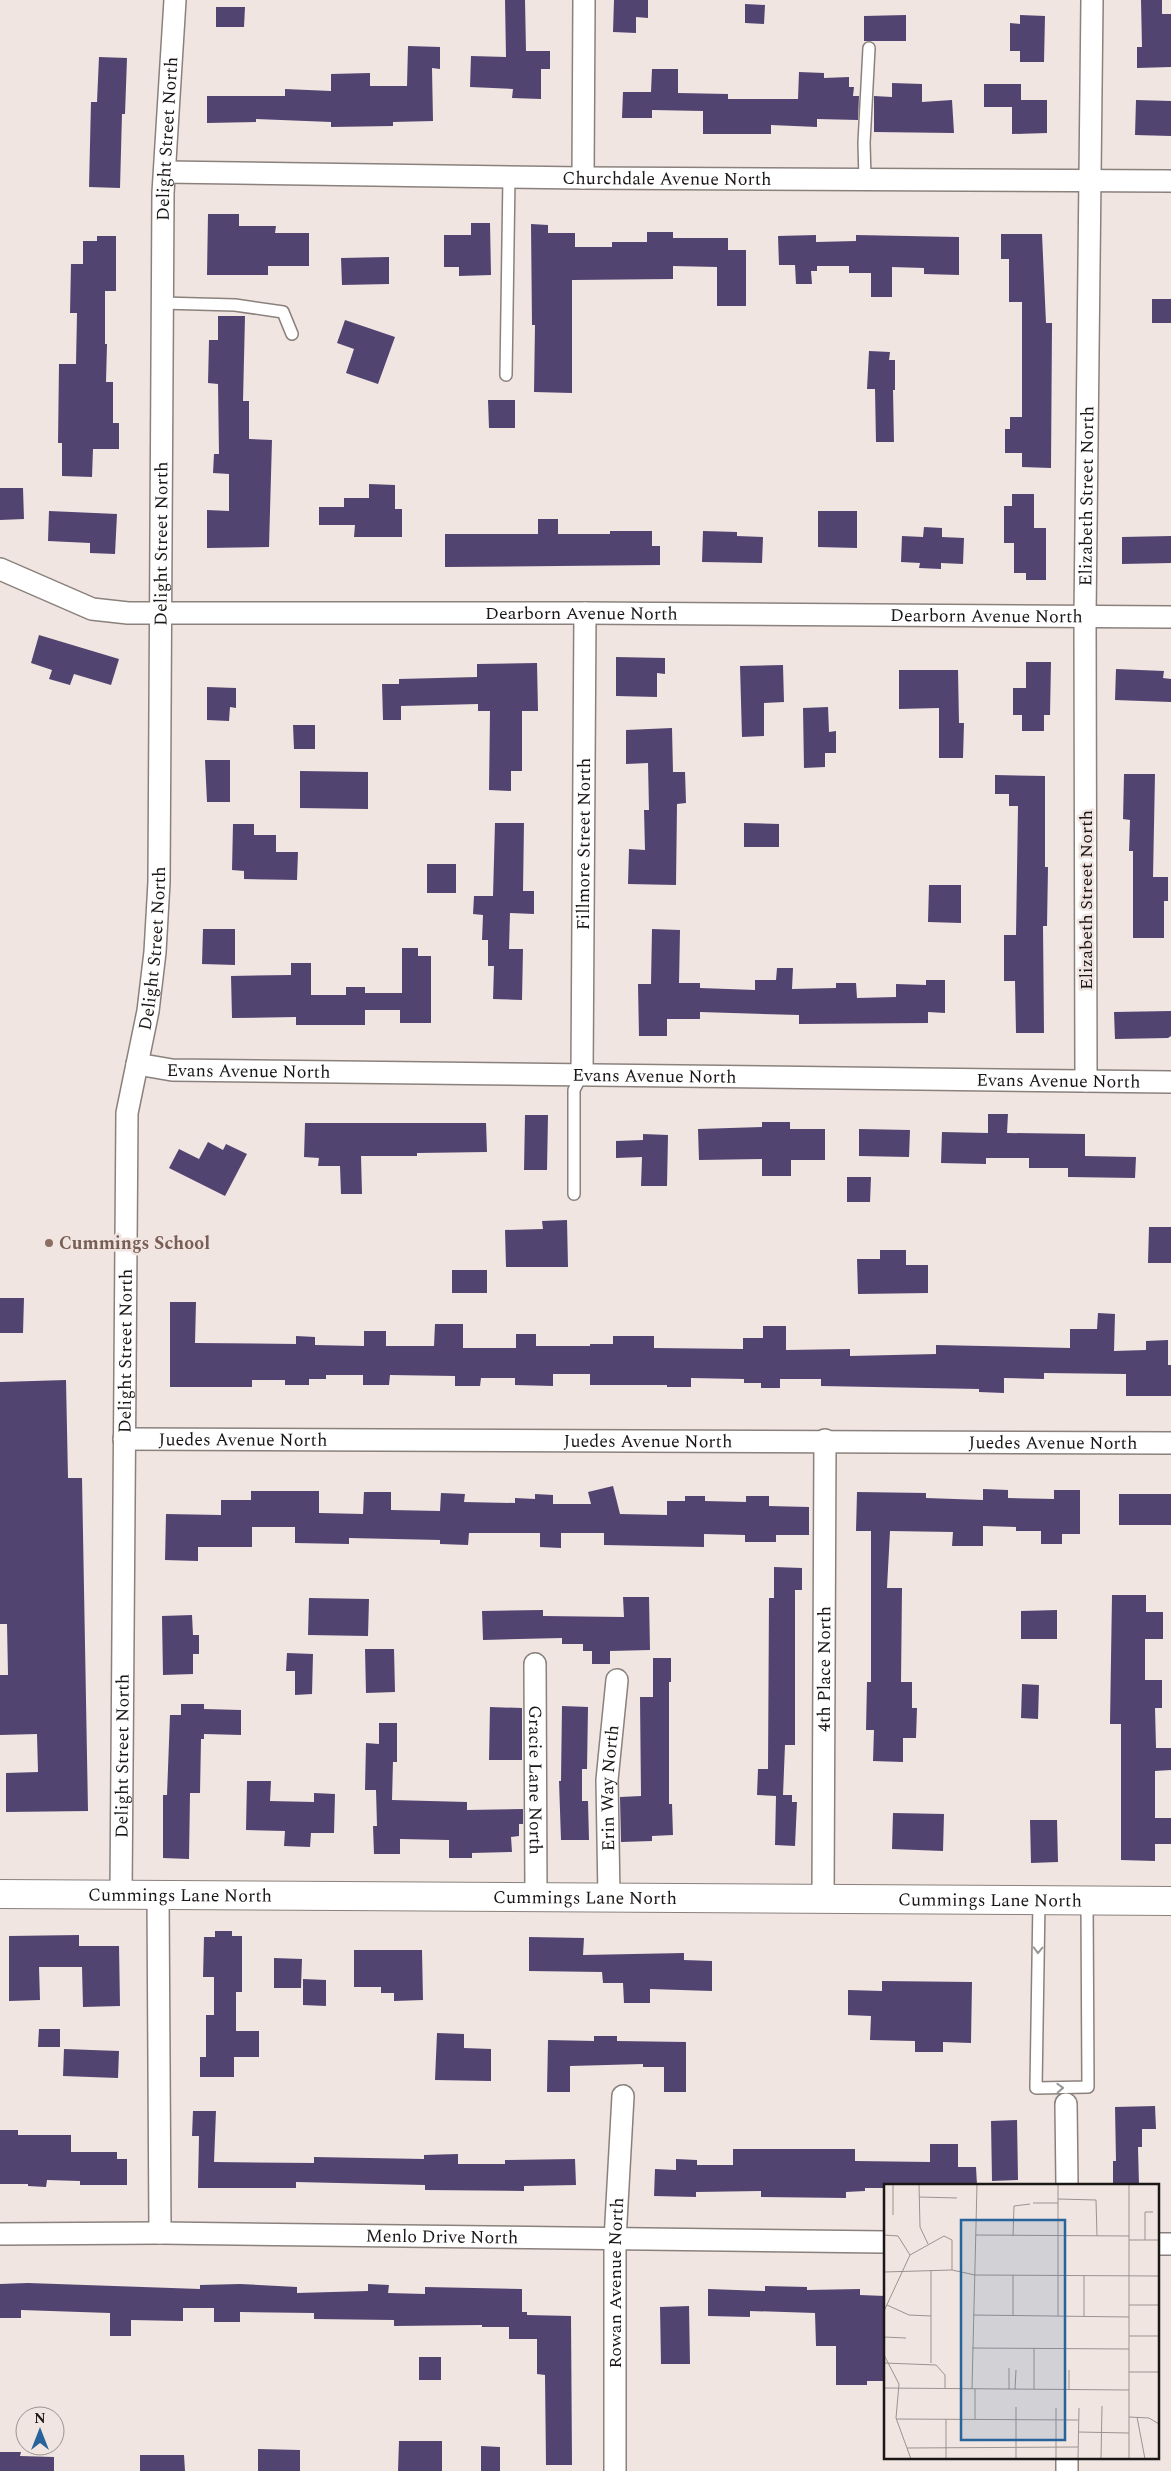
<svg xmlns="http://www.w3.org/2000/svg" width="1171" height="2471" viewBox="0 0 1171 2471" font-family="Spectral,serif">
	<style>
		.building { fill: #524471 }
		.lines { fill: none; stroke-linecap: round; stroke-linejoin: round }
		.service-casing { stroke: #8a817d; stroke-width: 14 }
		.minor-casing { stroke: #8a817d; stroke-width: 24 }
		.tertiary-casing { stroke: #8a817d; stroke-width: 30 }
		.service { stroke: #fff; stroke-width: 11 }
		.minor { stroke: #fff; stroke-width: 21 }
		.tertiary { stroke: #fff; stroke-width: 28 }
		.oneway { stroke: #989796 }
		.education-dot { fill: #8d6e63; stroke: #f0e5e1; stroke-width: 2 }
		.labels { text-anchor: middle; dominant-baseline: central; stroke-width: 5; stroke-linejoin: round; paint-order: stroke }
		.street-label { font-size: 18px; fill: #1b1716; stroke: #f0e5e1 }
		.education-label { font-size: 18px; font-weight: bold; fill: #785e54; stroke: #f0e5e1; text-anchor: start }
		.inset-road { fill: none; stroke: #9b9390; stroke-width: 1 }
		.view { fill: #27649b; fill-opacity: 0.15; stroke: #27649b; stroke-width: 2.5 }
		.inset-edge { fill: none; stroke: #1b1716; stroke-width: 2.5 }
	</style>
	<rect width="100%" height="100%" fill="#f0e5e1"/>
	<path class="building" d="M505 0H525L526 51H550V69H541V99L512 98 513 89 470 87 471 56 506 57Z
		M614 0H648V18L636 17V33L613 32Z
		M1141 0H1162V14H1171V67L1137 68V47H1142Z
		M745 4 765 5 764 24 745 23Z
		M216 7H245L244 27H216Z
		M906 15V41H864V16Z
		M1020 15 1045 16 1044 62H1020V51H1010V23L1020 24Z
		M408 46 440 47V69L432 68 433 121 393 122V126L331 127V122L256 119V122L207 123V96H285V89L331 91V74L370 73V86H407Z
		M99 57 127 58 125 114H122L120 188 89 187 91 102H97Z
		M652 69H678V93L728 94V99H798L799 72 824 73V78L849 77V87H854L853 96H859L858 120 817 119V127L771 125V134H703V111L652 110V118H622L623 92H651Z
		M892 83 922 84V102L952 100 954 133 874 132V96L892 97Z
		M984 84H1021V100H1047V133L1012 134V107H984Z
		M1136 100 1171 101V136L1135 135Z
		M208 214H239V226H276L275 233H309V266H268V275H207Z
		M471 223H490L491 275 459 276V267H444V235H471Z
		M531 224 548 225V233H575V247H612V242H647V232H673V238H728V250H746V306H717V267L673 266V279L572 280V393L534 392 535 325H532Z
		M1001 234H1042L1046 323H1052L1051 468 1022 467V453H1005V429H1010V417H1022V302H1009V259H1001Z
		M816 235V242L856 241V235L959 237V275L924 274V268L892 267V297H871V273H849V266H817V271H811L812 284H796L795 265H779L778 236Z
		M97 236H116V291H105V344H107L106 382H113V423H119V449H93L92 477 62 476V443H58L59 364H76L77 313H70L71 264H83V241H97Z
		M389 257V284L342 285 341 258Z
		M1152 299H1171V323H1152Z
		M218 316H245L243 401H249V439L272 440 269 547 207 548V510L229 511V474L213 473 214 454H219L218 384 208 383 209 340H218Z
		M345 320 395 337 378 384 346 373 354 349 337 343Z
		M869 351 890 352 889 360H895V390H893L894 442H876L875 389H867Z
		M488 400H515V428H489Z
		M369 484 395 485V509H402V537H354L355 525H319V507H344V498H369Z
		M0 488H23L24 519 0 520Z
		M1012 494H1034V528H1046V580H1026V573H1014V543H1004V506H1012Z
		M49 511 117 514 115 554 90 553V543L48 541Z
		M818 511H857V548L818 547Z
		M538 519H558V534H610V531H652V546H660V565L445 567V534H538Z
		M924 527 942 528V537L964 538 963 564 941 563V569L919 568 920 563 901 562 902 536 923 537Z
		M703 531 737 532V536L763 537 762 563 702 562Z
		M1171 536V563L1122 564V537Z
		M39 635 119 659 111 685 74 674 70 685 49 679 52 670 31 663Z
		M616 657 665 658V674L657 673V697L616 696Z
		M1026 662H1051L1050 715H1044V731H1022V715H1013V688H1026Z
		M537 663 538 711H522V771H511V791L489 790 490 711H478V704L401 706V720H383L382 684H399V679L477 677V664Z
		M783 665 784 702 764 703V736L742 737 740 666Z
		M1116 669 1164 671 1163 678 1171 679V702L1115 700Z
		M899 670H958L959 723H964L963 758H939V708L899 709Z
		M207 687 236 688V708L230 707 229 721 207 720Z
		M828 707 829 732 836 731V753H825V767L804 768 803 708Z
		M293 725H315V749H294Z
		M672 728 673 772H685L686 803 677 804 676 885 628 884 629 849 645 850 644 810H649L648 763 626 764V730Z
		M205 760H230V802H207Z
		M300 771 368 772V809L300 808Z
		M1124 774H1155L1153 877H1168V901H1164V938H1133V851H1129L1130 820 1123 819Z
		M995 775 1045 776V867H1048L1047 926H1043L1044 1033H1016L1015 981H1004V935H1016L1018 806H1009V794H995Z
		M495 823H524L523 891H534V914L510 913 509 949H523L522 1000 493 999 494 966H488V940H482L483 915 473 914 474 896H493Z
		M744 823 779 824V847H744Z
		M233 824H254V835H276V852H298L297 880 244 879V871L232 870Z
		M427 864H456V893H427Z
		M929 885H961V923L928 922Z
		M203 929H235V965L202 964Z
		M652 929 680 930 679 983H700V988L755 990V980H776L777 968H793L792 989 836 988V983H856L857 998 896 997V984L926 985V980H945V1013L928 1012V1023L799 1024V1015L700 1012V1019H667V1036H639L638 984H651Z
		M402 948H418V956H431V1023H400V1010H365V1025H296V1017L232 1018 231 976 291 975V963H311V995H346V987H365V993H402Z
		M1171 1011V1036L1168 1038 1115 1039 1114 1012Z
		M988 1114H1008L1007 1133 1085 1134V1156L1136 1157 1135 1178 1068 1177V1168H1029V1158H986V1164L941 1163 942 1132 988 1133Z
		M525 1115H548L547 1170H524Z
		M762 1122H790V1129H825V1160H791V1176H762V1159L699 1160 698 1129 762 1127Z
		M305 1123H486L487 1152 417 1153V1156H361L362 1194H341L340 1166H318L319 1158 304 1157Z
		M859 1129 910 1130 909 1157 859 1156Z
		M643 1134 668 1135 667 1186H641L642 1157 616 1158V1141L643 1140Z
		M208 1142 223 1150 226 1144 247 1154 225 1196 169 1168 179 1149 199 1159Z
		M847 1177H871L870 1202H847Z
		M567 1220 568 1267H506L505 1230 543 1229 542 1221Z
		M1149 1227H1171V1263H1148Z
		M880 1250H906V1265H928V1293L858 1294 857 1259H880Z
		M452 1270H487V1293H452Z
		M0 1298H24L23 1333H0Z
		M170 1302H196L195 1343 296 1344V1336L315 1337V1345L364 1346V1331H386V1346H434L435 1324H463V1348H516V1334H536V1346H590V1344H613V1336H654V1348L743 1349V1338H763V1326H786V1350L850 1349V1356L936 1354V1345L1070 1348V1329H1097L1098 1313 1115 1314 1114 1351 1146 1350V1341L1168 1340V1365H1171V1396H1126V1374L1044 1373V1379L1004 1378V1393L979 1392V1389L821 1386V1379H780V1388H761V1383H744V1379L691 1378V1387H667V1385H590V1374H553V1386L515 1385V1378H481L480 1386H455V1376L390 1375 389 1385H363V1375H326V1379H309V1385H285V1380H252V1387H170Z
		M66 1380 68 1478H82L88 1811 6 1812V1773L38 1772 37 1734 0 1735V1675H8L7 1624H0V1382Z
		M613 1486 620 1514 667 1515V1501H685V1496H705V1501L746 1502V1496H769V1506L809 1507V1535H776V1542H745V1535L704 1534V1547L604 1545V1533H561V1548L540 1547V1533H469L468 1545 440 1544V1540L349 1538V1544L295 1543V1527H252V1547H198V1561L165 1560 166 1514 221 1515V1500H251V1491H319V1513L363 1514 364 1492H391V1510L440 1511 441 1493 465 1494 464 1502 515 1503V1498L535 1499V1494L553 1495V1504H591L588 1492Z
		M983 1489 1008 1490V1498L1054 1499V1490H1080V1534H1062V1544H1041V1531H1016V1527L983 1526V1546H952L953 1532 890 1531 887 1588H902L901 1682H912V1708H917L916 1738H903V1762L873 1761 874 1730H866L867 1682H871V1531H856L857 1492 926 1493V1498L983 1500Z
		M1119 1494H1171V1525H1119Z
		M774 1567 802 1568V1590H795V1745H785L783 1795H792V1802H797L795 1846 775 1845 776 1796 757 1795 758 1769H768L769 1598H774Z
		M1112 1595H1146V1612H1163V1639H1145V1680H1162V1708H1155L1156 1748H1171V1770L1155 1771V1818H1171V1844H1155V1861L1121 1860V1724H1110Z
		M623 1597H649L650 1650 610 1651V1664H592V1651H583V1644H562V1638L483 1640 482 1611 543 1610V1616L624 1617Z
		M309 1598 369 1599 368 1636 308 1635Z
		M1057 1610V1639H1021V1611Z
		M192 1615 193 1635H199V1654H193V1674L163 1675 162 1616Z
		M365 1649H394L395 1692 366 1693Z
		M287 1653 313 1654 312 1694 295 1695V1671H286Z
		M653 1658H671V1682H669V1804H672L673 1835 652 1836V1841L621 1842 620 1797 641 1796 640 1697H653Z
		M1022 1684 1039 1685 1038 1719 1021 1718Z
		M181 1704H204V1709L241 1710V1735L204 1734V1739H201L200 1793H190L189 1859 163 1858V1795H167L170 1715H181Z
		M562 1706 588 1707 587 1769H582V1801H588L589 1840H561L559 1781H561Z
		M490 1707 522 1708V1760H489Z
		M379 1723H397V1762H393L392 1800 467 1802V1810L523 1809V1824H519V1836L511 1837 512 1852 472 1853V1858H449V1840L400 1839V1854H374L373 1826H377L376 1790H365L366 1743 379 1744Z
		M247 1781H271L270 1801 314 1802V1793L335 1794 334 1833H311L310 1847 284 1846 285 1831 246 1830Z
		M893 1813 944 1814 943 1851 892 1849Z
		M1030 1820H1057L1058 1862 1031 1863Z
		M215 1931H232V1936H242V1992H236V2031H259V2057H234V2077H200V2057H206V2015H214V1977H203L204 1937H215Z
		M79 1935V1946H119L120 2006 83 2007 82 1967H39L40 2000 9 2001V1936Z
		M529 1937 584 1938 583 1955 684 1953V1960L712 1961V1991L650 1989V2003H624L623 1983H603L602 1972 529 1971Z
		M354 1950H422L423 2000 394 2001V1993H381V1987H354Z
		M274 1958 302 1959 301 1988H274Z
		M303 1979 326 1980V2006L303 2005Z
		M882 1981 972 1982 971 2043 943 2042V2052H915V2041L870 2040 871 2016 848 2015V1990L882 1991Z
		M39 2029H60V2047H38Z
		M437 2033 464 2034V2048L491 2049V2081L435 2080Z
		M594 2036H617V2041L686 2042V2092H664V2067H643V2064L570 2066V2092H547L548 2040 594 2041Z
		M64 2049 119 2051 118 2078 63 2076Z
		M1155 2106 1156 2129H1142V2147H1138L1139 2185H1113V2161H1116L1115 2107Z
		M193 2111H216L214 2162 314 2163V2157L424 2159V2155L458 2154V2164H505V2160L575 2159 576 2185 524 2186V2191L425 2190V2185L296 2182V2188H198L199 2136H192Z
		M1017 2120 1018 2180 992 2181 991 2121Z
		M0 2130H18V2135H71V2152H117V2159H127V2185H80V2181L47 2180 46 2187 28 2186V2184H0Z
		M930 2144H958V2167H976L977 2185H885V2188H865V2191L846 2192V2198L761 2197V2191L696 2192V2197L654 2196 655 2169 676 2170V2159L697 2160V2165H733V2149H855V2161L930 2162Z
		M28 2283 200 2289V2285L240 2284 297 2287V2293L368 2291V2284L389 2285 388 2293 425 2294V2287L522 2289V2312H527V2315L571 2316 572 2465H546L545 2375 537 2374V2339H509V2327H482V2325L394 2326V2320L314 2319V2313L240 2312V2322H214V2308H183V2321L131 2320V2336H110V2313L21 2310V2318H0V2284Z
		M765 2286 807 2287V2290L860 2289V2295L885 2296V2381H867V2385H836V2346H816L815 2313 750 2311V2317L708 2316V2289L765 2291Z
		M689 2306 690 2364H661L660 2307Z
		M419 2357H441V2380H419Z
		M399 2441H442V2471H398Z
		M481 2446 500 2447V2471H481Z
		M258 2449 300 2450V2471H258Z
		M0 2452H21L20 2456 54 2457V2471H0Z
		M140 2455H184L185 2471H140Z"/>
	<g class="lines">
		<defs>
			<path id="service" d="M865 179 864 143 869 48
				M162 303 235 305 283 312 292 334
				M506 375 509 177
				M574 1194V1090L582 1074
				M1039 1901 1036 2088 1088 2087 1087 1901"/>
			<g id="minor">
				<path id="s1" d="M165 172 583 178 1171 181"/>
				<path d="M583 178 584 0"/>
				<path id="s2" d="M0 569 92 609 128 613H585L1171 617"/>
				<path id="s3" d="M137 1064 172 1070 1171 1082"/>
				<path id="s4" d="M582 1074 585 613"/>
				<path id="s5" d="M1086 1081 1085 616 1092 0"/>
				<path id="s6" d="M124 1439 1171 1443"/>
				<path id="s7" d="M535 1664 536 1896"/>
				<path id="s8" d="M121 1895 127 1113 148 1011 155 952 159 882 163 193 175 0"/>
				<path d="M158 1895 160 2233"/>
				<path id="s9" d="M609 1897 607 1780 617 1680"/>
				<path id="s10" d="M823 1899 825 1440"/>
				<path d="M1066 2104 1067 2185"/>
				<path id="s11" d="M0 2234 160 2233 885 2242"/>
				<path d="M1157 2244H1171"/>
				<path id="s12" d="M615 2471V2240L623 2096"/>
				<path d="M1067 2471V2457"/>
			</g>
			<g id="tertiary">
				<path id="s13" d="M0 1894 1171 1901"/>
			</g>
		</defs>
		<use href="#service" class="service-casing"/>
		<use href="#minor" class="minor-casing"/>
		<use href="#tertiary" class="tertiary-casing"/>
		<use href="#service" class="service"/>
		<use href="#minor" class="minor"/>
		<use href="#tertiary" class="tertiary"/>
	</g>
	<defs><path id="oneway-chevron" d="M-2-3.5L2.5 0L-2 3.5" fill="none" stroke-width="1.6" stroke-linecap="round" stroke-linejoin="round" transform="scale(1.25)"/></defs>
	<g class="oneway">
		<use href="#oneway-chevron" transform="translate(1038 1950) rotate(91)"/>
		<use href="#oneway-chevron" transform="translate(1060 2088) rotate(-2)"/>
	</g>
	<circle class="education-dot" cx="49" cy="1243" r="5"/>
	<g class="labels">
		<g class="street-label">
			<text stroke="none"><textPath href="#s8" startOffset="1759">Delight Street North</textPath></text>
			<text stroke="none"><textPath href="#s1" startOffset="502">Churchdale Avenue North</textPath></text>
			<text stroke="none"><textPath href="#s5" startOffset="585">Elizabeth Street North</textPath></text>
			<text stroke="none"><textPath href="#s8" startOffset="1354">Delight Street North</textPath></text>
			<text stroke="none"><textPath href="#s2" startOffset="590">Dearborn Avenue North</textPath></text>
			<text stroke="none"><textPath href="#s2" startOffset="995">Dearborn Avenue North</textPath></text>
			<text stroke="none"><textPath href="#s4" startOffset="230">Fillmore Street North</textPath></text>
			<text transform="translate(1086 900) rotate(-90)">Elizabeth Street North</text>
			<text stroke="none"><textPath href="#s8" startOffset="949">Delight Street North</textPath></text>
			<text stroke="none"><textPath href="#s3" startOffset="112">Evans Avenue North</textPath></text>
			<text stroke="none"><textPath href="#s3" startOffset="518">Evans Avenue North</textPath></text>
			<text stroke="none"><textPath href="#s3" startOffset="922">Evans Avenue North</textPath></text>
			<text stroke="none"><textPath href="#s8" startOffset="544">Delight Street North</textPath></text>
			<text stroke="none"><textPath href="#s6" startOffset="119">Juedes Avenue North</textPath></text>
			<text stroke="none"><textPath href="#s6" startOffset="524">Juedes Avenue North</textPath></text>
			<text stroke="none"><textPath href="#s6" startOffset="929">Juedes Avenue North</textPath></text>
			<text stroke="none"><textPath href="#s10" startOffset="230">4th Place North</textPath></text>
			<text stroke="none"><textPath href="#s8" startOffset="139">Delight Street North</textPath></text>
			<text stroke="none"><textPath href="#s7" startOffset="116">Gracie Lane North</textPath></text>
			<text stroke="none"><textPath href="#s9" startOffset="109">Erin Way North</textPath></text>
			<text stroke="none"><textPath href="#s13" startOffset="180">Cummings Lane North</textPath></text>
			<text stroke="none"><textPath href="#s13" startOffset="585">Cummings Lane North</textPath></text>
			<text stroke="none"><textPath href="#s13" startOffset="990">Cummings Lane North</textPath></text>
			<text stroke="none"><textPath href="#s11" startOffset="442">Menlo Drive North</textPath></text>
			<text stroke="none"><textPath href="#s12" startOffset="188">Rowan Avenue North</textPath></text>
		</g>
		<g class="education-label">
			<text x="59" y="1243">Cummings School</text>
		</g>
	</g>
	<g transform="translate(884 2184)">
		<rect width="275" height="275" fill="#f0e5e1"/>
		<path class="inset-road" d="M35 0 36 43 44 60M245 0V275M35 13 73 14M174 15 212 16 213 52M149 19H174M9 31V0M0 51 14 52 26 71M92 51 245 52M129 52 130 22 146 20M245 56H275M261 56V28H269M0 88 68 86 91 91 275 92M3 121 25 131 47 132M245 121H275M0 127 26 71 60 52 68 56V86M89 131 245 133M129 132V91M174 132V0M200 133V91M245 152H275M0 153 22 154M88 164 245 165M0 171 15 200 12 234 27 275M0 179 52 181 61 191V205M47 179V86M125 184V205M245 188H275M0 204 245 206M88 205 93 0M91 205V235M131 205 132 186M150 205V164M185 206V186M172 224V275M245 233 265 234 275 240M253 233 261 275M12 235 194 236M62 235V275M194 248 245 249M23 264 194 263M132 275V223M194 275 195 224M217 275 218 222"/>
		<path class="view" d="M77 36H181V256H77Z"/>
		<rect width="275" height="275" class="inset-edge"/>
	</g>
	<g transform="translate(40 2431)"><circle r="24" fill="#f0e5e1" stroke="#9b9390"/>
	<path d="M0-4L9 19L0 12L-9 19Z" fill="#27649b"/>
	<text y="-8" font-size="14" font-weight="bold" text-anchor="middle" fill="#1b1716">N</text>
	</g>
</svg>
